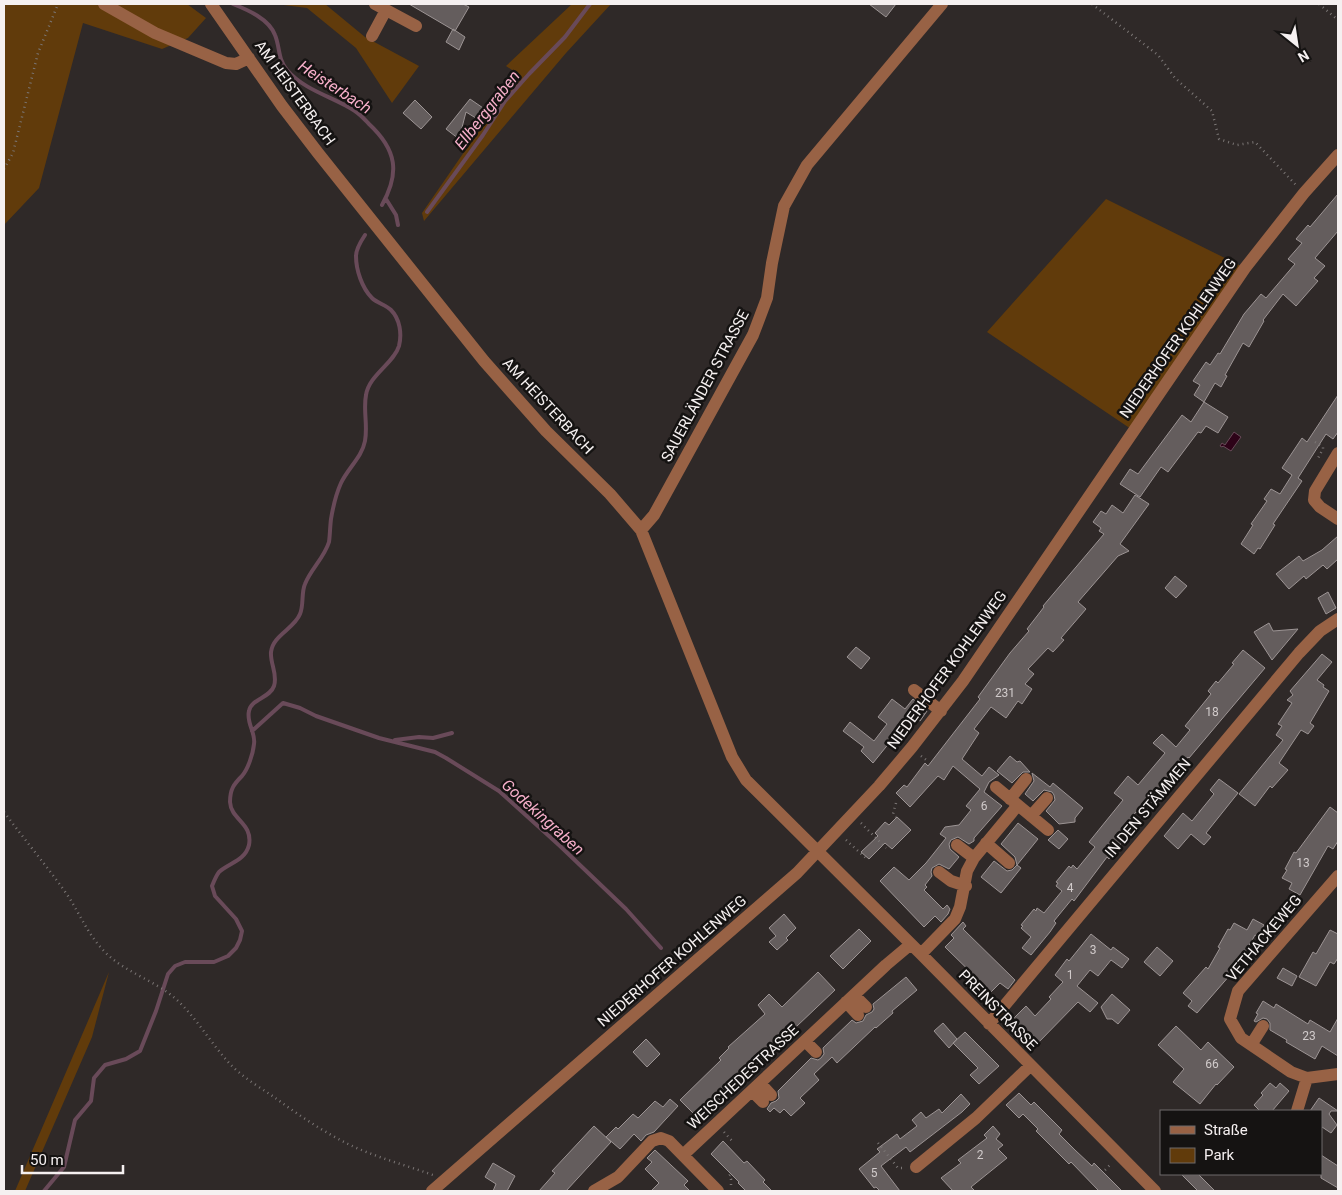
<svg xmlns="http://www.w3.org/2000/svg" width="1342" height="1195" viewBox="0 0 1342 1195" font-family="Roboto,sans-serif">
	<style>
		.green { fill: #613b0b }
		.water { fill: #2d0318; stroke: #694a59 }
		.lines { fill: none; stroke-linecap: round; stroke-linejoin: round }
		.stream { stroke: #694a59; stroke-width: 4 }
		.building { fill: #645d5d; stroke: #9c9494 }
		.path { stroke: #7b7675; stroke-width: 2.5; stroke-dasharray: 1 4; stroke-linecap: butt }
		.minor { stroke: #986245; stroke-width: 12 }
		.labels { text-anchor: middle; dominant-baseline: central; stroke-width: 5; stroke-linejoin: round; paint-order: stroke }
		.number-label { font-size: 12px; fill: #d1cbcb }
		.street-label { font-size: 15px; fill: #f5f0f0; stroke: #151312 }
		.water-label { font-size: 16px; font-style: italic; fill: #f7afca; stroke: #151312 }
	</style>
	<rect width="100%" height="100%" fill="#2f2928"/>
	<path class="green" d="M4 4H187L206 18 188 38 162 49 83 23 39 188 4 225Z
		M276 4H325L365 37 419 66 392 103 356 48 307 8Z
		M572 4H611L566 53 424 221 422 213 518 74 506 66Z
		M1106 199 1245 268 1134 431 987 332Z
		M109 972 92 1037 25 1191H15Z"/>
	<path class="water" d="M1234 432 1241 437 1231 451 1223 446 1222 447 1220 446 1222 443 1225 445Z"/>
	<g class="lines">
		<path class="stream" d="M233 4C248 10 269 19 275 35 280 47 278 60 287 70 305 91 334 97 355 111 361 115 365 120 369 124 397 150 400 173 382 205
			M386 199 396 215 398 225
			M427 212 483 135 505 101 529 74 565 37 590 4
			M252 731 283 703 300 708 316 716 379 738 435 752 446 758 499 791 560 846 626 909 661 948
			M395 740 419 737 433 738 452 733
			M44 1191 64 1167 75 1120 91 1101 94 1078 105 1065 126 1059 140 1051 156 1011 168 974 175 966 185 962H214L228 956 236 948 240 940 242 931 236 919 215 896 212 886C214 881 216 876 219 872 229 863 245 861 249 845 253 823 231 820 230 802 230 789 234 784 242 776 248 769 253 754 254 744 256 733 246 723 249 711 251 699 270 698 274 686 278 674 270 664 271 652 273 635 294 629 300 614 304 605 301 593 305 584 311 569 324 558 329 542 330 535 330 527 331 519 333 507 336 494 341 483 348 468 362 457 365 441 368 425 363 410 366 395 369 375 394 363 399 346 402 334 400 319 391 310 386 305 377 303 372 298 362 288 356 270 356 256 356 249 361 241 365 235"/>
	</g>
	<path class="building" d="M409 4H463L469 7 455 31Z
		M869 4H896L886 17Z
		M453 29 465 37 459 50 446 42Z
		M470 99 486 110 479 120 466 112 459 139 446 129Z
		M415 100 432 117 421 129 403 113Z
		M1338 194V231L1315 258 1325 266 1314 278 1318 281 1296 306 1283 294 1263 320 1264 321 1249 347 1243 343 1225 375 1227 376 1221 387 1215 383 1204 402 1194 395 1200 385 1193 381 1206 362 1210 365 1218 353 1220 354 1244 314 1261 294 1266 298 1295 264 1288 259 1302 243 1296 239 1308 225 1310 227Z
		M1338 395V432L1333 439 1326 434 1298 478 1302 481 1273 524 1275 525 1260 549 1258 548 1254 554 1241 544 1253 525 1251 524 1267 501 1264 499 1271 489 1280 494 1292 475 1282 468 1302 438 1307 442Z
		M1204 402 1228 417 1218 433 1206 426 1201 433 1198 432 1168 472 1161 467 1140 497 1120 484 1130 469 1138 474 1182 415 1191 422Z
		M1135 495 1149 504 1120 544 1129 551 1118 556 1078 602 1086 609 1061 638 1064 640 1053 652 1048 648 1028 669 1034 674 1025 684 1032 689 1022 704 1018 701 1006 718 991 707 974 729 979 733 962 759 982 776 989 767 999 775 989 782 984 792 1002 806 974 838V841L969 844 958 837 951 840 949 844 950 849 959 857 949 869 939 864 932 868 931 872 932 876 925 885 927 887 924 890 943 909 947 905 950 909 948 914 941 922 935 916 924 927 880 881 894 867 909 880 926 863 946 838 940 834 945 827 959 825 971 810 966 806 980 789 953 766 944 780 938 776 910 807 896 793 904 785 907 787 925 763 928 766 980 699 978 697 1010 653 1029 631 1027 629 1044 607 1043 606 1104 534 1099 531 1101 528 1093 522 1101 511 1106 514 1112 505 1123 513Z
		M1338 536V559L1327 569 1323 565 1306 579 1304 576 1289 589 1276 574 1299 556 1303 561 1322 550Z
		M1175 576 1187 586 1176 598 1165 588Z
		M1328 592 1336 608 1326 614 1318 598Z
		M1269 623 1273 631 1298 629 1272 660 1254 632Z
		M856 647 870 658 861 669 847 657Z
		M1243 650 1265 668 1189 758 1188 757 1141 816 1136 812 1122 829V831L1127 836 1109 859 1107 857 1074 901 1072 899 1054 921 1056 923 1050 932 1031 955 1022 948 1031 937 1021 928 1023 926 1021 925 1034 909 1036 911 1037 908 1044 913 1062 891 1056 886 1058 883 1056 882 1069 866 1071 868 1073 865 1077 869 1095 847 1089 842 1123 800 1114 793 1128 776 1138 785 1165 753 1153 743 1162 734 1176 747 1190 730 1185 726 1211 694 1208 691 1216 681 1218 683 1234 664 1232 663Z
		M1322 654 1332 662 1317 680 1324 685 1323 687 1329 691 1310 723 1314 726 1308 734 1301 730 1279 763 1288 770 1272 788 1270 786 1255 806 1239 794 1283 740 1276 735 1282 726 1278 724 1292 703 1287 700 1293 695 1290 691Z
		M892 699 905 709 913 699 927 711 920 721 915 718 894 745 890 742 873 763 861 751 864 747 843 731 850 722 874 741 887 724 878 717Z
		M1010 756 1017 762 1020 761 1030 772H1023L1012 783 997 771Z
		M1032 773 1050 787 1053 783 1083 808 1075 818V822L1059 824 1046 811 1055 800 1054 795 1052 792 1044 790 1033 801 1025 794 1034 781Z
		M1219 779 1238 793 1206 833 1211 837 1204 845 1191 834 1178 849 1164 836 1183 813 1192 821 1214 794 1210 790Z
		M1330 807 1338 813V841L1333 849 1328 846 1300 895 1289 889 1292 883 1282 878 1287 870 1285 869 1294 852 1296 853Z
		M897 817 911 830 892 849 885 843 869 859 861 852 878 836 875 833 885 822 889 825Z
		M1018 823 1038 839 1017 865 1015 857 1001 844Z
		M1058 830 1068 839 1059 849 1048 840Z
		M994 861 1007 871 1012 870 1017 865 1021 868 1001 893 981 877Z
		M784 914 796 928 786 938 788 940 777 950 769 942 776 936 769 928Z
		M1253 919 1264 925 1257 936 1255 935 1237 967 1197 1013 1188 1006 1192 1001 1183 993 1206 967 1208 969 1220 948 1218 947 1228 929 1230 930 1234 923 1247 930Z
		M963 922 966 926 963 929 1015 980 1008 989 1000 983 991 992 945 947 954 938 951 935Z
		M859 929 871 941 843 969 830 956Z
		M1330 930 1338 934V958L1334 964 1330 962 1316 986 1299 977 1313 952 1316 954Z
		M1091 934 1111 950 1113 947 1129 959 1122 968 1111 960 1098 976 1090 970 1077 986 1098 1003 1090 1012 1078 1002 1036 1045 1011 1021 1026 1006 1035 1016 1051 999 1049 997 1063 982 1055 975 1067 959 1069 961Z
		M1157 947 1173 961 1160 976 1144 962Z
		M1283 968 1297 976 1292 986 1277 978Z
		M818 972 835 990 701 1117 700 1116 698 1118 680 1100 721 1060 719 1058 729 1048 728 1047 765 1014 758 1005 769 994 782 1007Z
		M906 977 917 990 892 1011 893 1013 876 1028 875 1027 837 1063 832 1057 814 1074 819 1080 800 1098 805 1103 791 1116 784 1109 780 1113 774 1108 770 1112 767 1109 771 1103 776 1101 779 1098 778 1091 811 1058 818 1060 821 1058 824 1054 823 1048 852 1020 856 1023 863 1021 866 1015 872 1012 874 1009 873 1004Z
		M1112 994 1130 1010 1118 1024 1112 1019H1107L1101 1007Z
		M1263 1001 1274 1008 1276 1004 1308 1024 1310 1020 1330 1032 1338 1018V1056L1322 1046 1315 1059 1286 1042 1287 1040 1270 1030V1023L1267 1019 1263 1018 1256 1022 1254 1021 1258 1014 1256 1013Z
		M943 1023 957 1039 949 1048 934 1031Z
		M1176 1026 1201 1050 1208 1042 1234 1067 1217 1085 1216 1084 1200 1104 1173 1082 1184 1069 1158 1045Z
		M965 1032 999 1066 979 1084 970 1075 978 1068 953 1043Z
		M646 1039 660 1054 647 1067 633 1052Z
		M1270 1083 1276 1088 1280 1083 1289 1091 1272 1111H1260L1254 1105 1263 1095 1261 1093Z
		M1019 1093 1031 1105 1034 1102 1062 1130 1059 1134 1075 1150 1092 1166 1094 1163 1122 1191H1099L1071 1162 1069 1164 1036 1131 1038 1129 1023 1114 1019 1118 1006 1105Z
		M961 1094 970 1104 962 1112 910 1152 906 1147 881 1166 900 1191H880L876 1187 874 1188 859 1169 880 1152 877 1149 897 1134 900 1139 917 1126 912 1120 921 1112 926 1118 939 1109 942 1113Z
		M1319 1098 1338 1111H1331L1329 1114 1337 1125 1331 1133 1322 1127 1321 1129V1111H1310Z
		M670 1099 678 1106 654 1132 646 1135 641 1141 634 1134 620 1149 606 1137 616 1127 618 1129 633 1114 638 1118 655 1101 663 1107Z
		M594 1126 611 1142 566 1191H539L555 1173 552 1171Z
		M993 1126 1000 1134 996 1139 1003 1145 998 1149 1007 1158 971 1187 975 1191H953L941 1178 961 1163 958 1160 987 1138 984 1135Z
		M723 1141 744 1163 747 1161 765 1180 763 1182 772 1191H746L738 1183 739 1182 711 1154Z
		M655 1150 688 1181 684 1185 690 1191H651L659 1183 645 1169 652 1162 647 1158Z
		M1321 1155 1338 1166V1188L1321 1178Z
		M493 1163 515 1176 507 1191H493L496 1184 485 1177Z
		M1181 1174H1198L1215 1191H1198Z"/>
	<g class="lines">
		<path class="path" d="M1092 4 1158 55 1175 78 1212 111 1219 139 1237 145 1255 142 1296 185
			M1319 4 1338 20
			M4 169 13 153 38 53 58 4
			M1315 442 1323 447V449L1317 460
			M921 756 929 762
			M896 803 893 814 896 817
			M4 812C24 839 46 865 66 893 79 912 87 933 103 950 124 973 156 980 178 1001 197 1019 211 1043 229 1063 241 1076 259 1087 274 1097 297 1114 322 1131 348 1144 375 1157 405 1165 433 1175
			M861 823 886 848
			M846 840 867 859
			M724 1132 733 1142
			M878 1143 898 1168H904
			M1105 1170 1111 1164
			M730 1175 729 1176 731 1179V1188"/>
		<path class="minor" d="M104 4 155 33 226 63 236 64 249 58
			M211 4 282 106 318 153 484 361 546 431 610 494 641 530 732 757 746 780 921 954 1155 1191
			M375 4 416 26
			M372 36 386 10
			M1338 453 1315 491 1314 500 1320 507 1338 519
			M641 530 654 515 753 335 767 298 772 263 784 206 807 165 942 4
			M914 690 941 711
			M996 787 1048 830
			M1010 799 1026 779
			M1031 816 1047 798
			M986 843 1009 863
			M957 845 974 858
			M939 872 951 881 966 886
			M1338 876 1238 991 1230 1019 1241 1038 1291 1072 1307 1078 1338 1074
			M921 954 955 919 960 907 967 871 974 858 1018 805
			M854 995 866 1007
			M846 1002 858 1015
			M989 1024 1299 653 1320 631 1338 619
			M805 1041 816 1052
			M1251 1045 1263 1026
			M760 1083 771 1095
			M752 1091 763 1102
			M1297 1111 1307 1078
			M683 1155 886 965 911 944
			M916 1167 976 1118 1030 1066
			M432 1191 797 873 879 786 912 747 963 681 1245 268 1304 193 1338 155
			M594 1191 618 1177 652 1141 661 1138 669 1141 718 1191"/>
	</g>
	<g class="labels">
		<g class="number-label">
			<text x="1005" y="693">231</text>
			<text x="1212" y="712">18</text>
			<text x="984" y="806">6</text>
			<text x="1303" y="863">13</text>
			<text x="1070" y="888">4</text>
			<text x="1093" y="950">3</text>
			<text x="1070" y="975">1</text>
			<text x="1309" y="1036">23</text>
			<text x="1212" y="1064">66</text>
			<text x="980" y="1155">2</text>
			<text x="874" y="1173">5</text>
		</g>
		<g class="street-label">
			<text transform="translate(295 93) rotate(54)">AM HEISTERBACH</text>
			<text transform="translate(1178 338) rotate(-55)">NIEDERHOFER KOHLENWEG</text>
			<text transform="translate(705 386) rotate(-62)">SAUERLÄNDER STRASSE</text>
			<text transform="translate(548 406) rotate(47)">AM HEISTERBACH</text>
			<text transform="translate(947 670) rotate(-54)">NIEDERHOFER KOHLENWEG</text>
			<text transform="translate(1148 808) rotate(-50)">IN DEN STÄMMEN</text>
			<text transform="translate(1264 938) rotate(-50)">VETHACKEWEG</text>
			<text transform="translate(672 961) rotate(-41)">NIEDERHOFER KOHLENWEG</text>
			<text transform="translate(998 1010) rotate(46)">PREINSTRASSE</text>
			<text transform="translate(743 1077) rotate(-43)">WEISCHEDESTRASSE</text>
		</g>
		<g class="water-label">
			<text transform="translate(335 87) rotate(33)">Heisterbach</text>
			<text transform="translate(487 110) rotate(-52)">Ellberggraben</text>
			<text transform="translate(543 817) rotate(42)">Godekingraben</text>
		</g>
	</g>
	<rect width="1342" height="1195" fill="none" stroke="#f5f0f0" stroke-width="10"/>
	<rect x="1160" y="1110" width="162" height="65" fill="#151312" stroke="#6f6b6b"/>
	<rect x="1170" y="1126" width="25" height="8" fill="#986245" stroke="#6f6b6b"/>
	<text x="1204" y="1135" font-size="15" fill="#f5f0f0">Straße</text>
	<rect x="1170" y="1148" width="25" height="15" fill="#613b0b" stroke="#6f6b6b"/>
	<text x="1204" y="1160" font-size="15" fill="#f5f0f0">Park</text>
	<g transform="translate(1297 45) rotate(150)" stroke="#151312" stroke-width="4" paint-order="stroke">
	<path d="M0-4L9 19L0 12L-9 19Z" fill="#f5f0f0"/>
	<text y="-8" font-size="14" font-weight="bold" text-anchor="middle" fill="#f5f0f0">N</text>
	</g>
	<path d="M22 1165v8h101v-8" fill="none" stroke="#f5f0f0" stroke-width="2.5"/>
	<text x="30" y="1165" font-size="15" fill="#f5f0f0" stroke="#151312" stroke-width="4" paint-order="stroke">50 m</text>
</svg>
